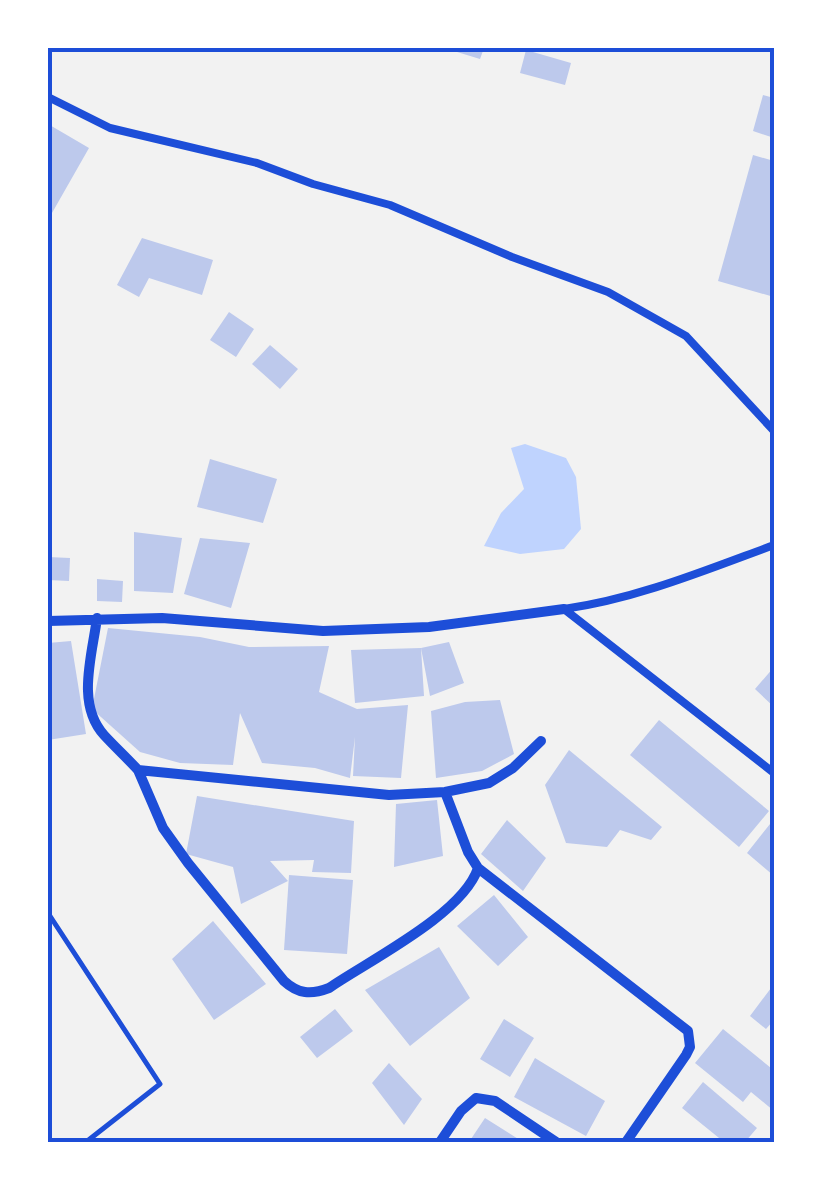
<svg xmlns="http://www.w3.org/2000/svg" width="822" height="1190" viewBox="0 0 822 1190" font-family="Lato,sans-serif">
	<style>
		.water { fill: #bfd3fe }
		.building { fill: #bdc9ec }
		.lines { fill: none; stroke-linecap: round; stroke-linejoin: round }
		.path { stroke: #1d4ed8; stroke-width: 5 }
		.service { stroke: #1d4ed8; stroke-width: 8 }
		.minor { stroke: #1d4ed8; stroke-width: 10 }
		.neatline { fill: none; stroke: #1d4ed8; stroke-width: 4 }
	</style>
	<rect width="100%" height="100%" fill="#f2f2f2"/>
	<path class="water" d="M525 444 566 458 576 477 581 529 564 549 520 554 484 546 501 513 524 489 511 448Z"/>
	<path class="building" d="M444 48H484L480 59Z
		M526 50 571 63 565 85 520 73Z
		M763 95 774 98V138L753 131Z
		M48 124 89 148 48 220Z
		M753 155 774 161V297L718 281Z
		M142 238 213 260 202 295 149 278 139 297 117 285Z
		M229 312 254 329 236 357 210 340Z
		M270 345 298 369 280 389 252 364Z
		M210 459 277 479 263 523 197 507Z
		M134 532 182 538 173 593 134 591Z
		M200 538 250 543 231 608 184 594Z
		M48 557 70 558 69 581 48 580Z
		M97 579 123 581 122 602 97 601Z
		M108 628 200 637 249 647 329 646 319 692 357 709 408 705 401 778 353 776 355 737 350 778 315 768 262 763 240 713 233 765 180 763 140 752 92 709Z
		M71 641 86 734 48 740V643Z
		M449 642 464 683 430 696 421 648Z
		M421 648 424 696 355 703 351 650Z
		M774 667V707L755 689Z
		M500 700 514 754 482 771 436 778 431 711 465 702Z
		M659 720 769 811 739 847 630 755Z
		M569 750 662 827 651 840 620 830 607 847 566 843 545 785Z
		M197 796 354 821 351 873 312 872 314 860 270 861 288 881 241 904 233 867 186 854Z
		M437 800 443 856 394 867 396 804Z
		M774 819V876L747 853Z
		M507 820 546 858 523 891 481 854Z
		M289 875 353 880 347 954 284 950Z
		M494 895 528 937 498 966 457 926Z
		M213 921 266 984 214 1020 172 959Z
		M439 947 470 998 410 1046 365 990Z
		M771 988 774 990V1020L766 1029 750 1016Z
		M335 1009 353 1031 317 1058 300 1037Z
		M504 1019 534 1038 510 1077 480 1059Z
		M723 1029 771 1068 774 1063V1111L751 1092 743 1102 695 1063Z
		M535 1058 605 1101 586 1136 514 1097Z
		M389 1063 422 1099 404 1125 372 1083Z
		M703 1082 757 1128 745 1142H724L682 1108Z
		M485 1118 523 1142H469Z"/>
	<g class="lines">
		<path class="path" d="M48 913 160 1084 86 1142"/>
		<path class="service" d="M48 97 110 128 257 163 313 184 390 205 512 257 608 292 686 336 774 431
			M564 609 774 773
			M564 609C636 599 706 570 774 545"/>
		<path class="minor" d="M97 618C92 656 76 704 104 735 115 747 127 758 138 770L389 795 445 792 489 783 513 768 541 741
			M48 621 162 618 323 631 429 627 564 609
			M138 770 163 828 188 863 284 981C298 994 311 995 329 988 370 960 463 914 478 868
			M445 792 468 852 478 868 688 1031 690 1047 686 1055 626 1142
			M440 1142 461 1111 476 1098 495 1101 556 1142"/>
	</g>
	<rect width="822" height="1190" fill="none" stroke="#ffffff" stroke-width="100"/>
	<rect x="50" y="50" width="722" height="1090" class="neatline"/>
</svg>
